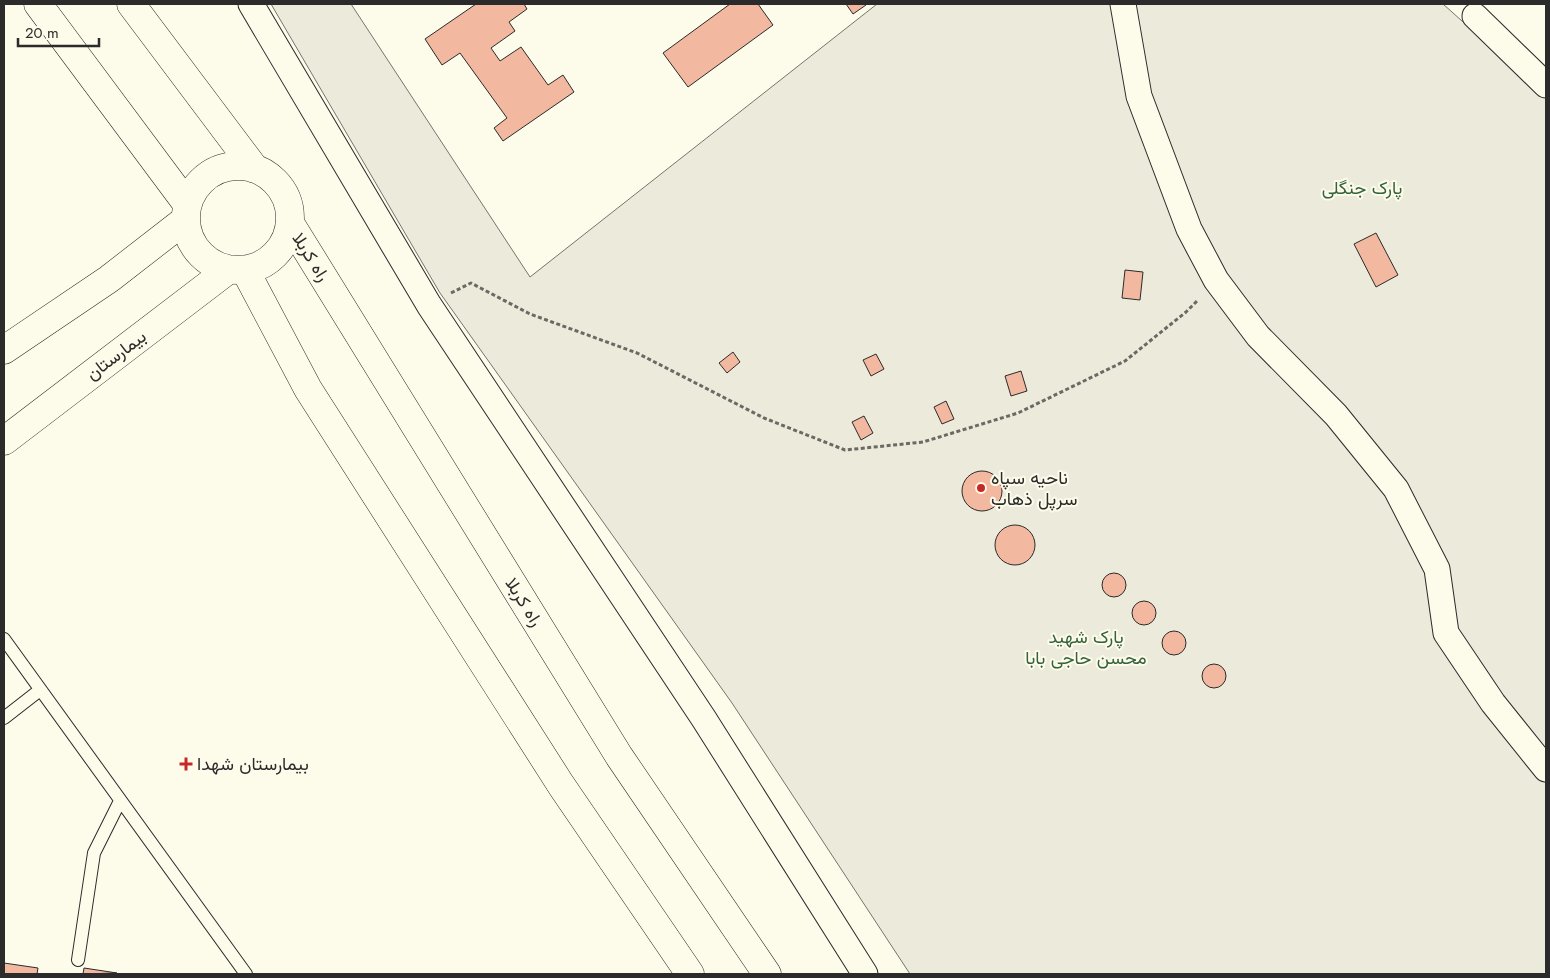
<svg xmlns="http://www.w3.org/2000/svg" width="1550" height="978" viewBox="0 0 1550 978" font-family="Jost,Vazirmatn,sans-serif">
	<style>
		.green { fill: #ecebdb; stroke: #74746e }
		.building { fill: #f2b8a0; stroke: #2b2b2b }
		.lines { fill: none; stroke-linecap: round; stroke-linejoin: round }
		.service-casing { stroke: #2b2b2b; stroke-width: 14 }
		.minor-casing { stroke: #2b2b2b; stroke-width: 27 }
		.secondary-casing { stroke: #2b2b2b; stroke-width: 29 }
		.primary-casing { stroke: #2b2b2b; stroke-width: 29 }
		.path { stroke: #6a6964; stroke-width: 3; stroke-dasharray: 4 2.5; stroke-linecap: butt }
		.service { stroke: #fdfbea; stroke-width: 12 }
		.minor { stroke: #fdfbea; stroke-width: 25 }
		.secondary { stroke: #fdfbea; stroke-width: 28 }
		.primary { stroke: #fdfbea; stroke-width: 28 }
		.poi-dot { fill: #c62828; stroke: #fdfbea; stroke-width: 2 }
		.labels { text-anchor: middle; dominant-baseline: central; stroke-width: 4; stroke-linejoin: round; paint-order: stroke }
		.park-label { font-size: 18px; fill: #34623c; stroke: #fdfbea }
		.street-label { font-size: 18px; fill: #2b2b2b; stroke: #fdfbea }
		.poi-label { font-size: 18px; fill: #2b2b2b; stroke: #fdfbea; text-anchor: start }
	</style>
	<rect width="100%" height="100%" fill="#fdfbea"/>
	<path class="green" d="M271 4H351L530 277 877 4H1443L1527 79 1546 99V974H910L732 703 440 293Z"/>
	<path class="building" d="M476 4H524L527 9 509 22 515 31 491 48 500 61 521 47 548 85 563 75 574 92 503 141 494 128 507 118 460 53 442 65 425 39Z
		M730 4H758L773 25 688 87 663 53Z
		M846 4H865L866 5 853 14Z
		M1376 233 1398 275 1376 287 1354 244Z
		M1125 270 1143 272 1140 300 1122 298Z
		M733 352 740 362 727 373 719 363Z
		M876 354 884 369 871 376 863 360Z
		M1021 371 1027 391 1011 396 1005 376Z
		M946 401 954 419 942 424 934 407Z
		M864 416 873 433 861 440 852 422Z
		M962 491a20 20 0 1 1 40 0a20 20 0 1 1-40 0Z
		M995 545a20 20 0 1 1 40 0a20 20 0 1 1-40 0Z
		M1102 585a12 12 0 1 1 24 0a12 12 0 1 1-24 0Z
		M1132 613a12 12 0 1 1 24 0a12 12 0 1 1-24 0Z
		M1162 643a12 12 0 1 1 24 0a12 12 0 1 1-24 0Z
		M1202 676a12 12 0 1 1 24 0a12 12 0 1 1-24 0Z
		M4 963 38 968 37 974H4Z
		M84 968 117 973 83 974Z"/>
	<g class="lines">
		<defs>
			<path id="service" d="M4 639 246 974
				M4 718 40 690
				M78 960 94 853 120 801"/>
			<path id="minor" d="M251 4 429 305 704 719 865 974
				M1123 4 1139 96 1189 229 1216 280 1258 336 1336 415 1396 489 1437 569 1446 633 1493 703 1546 769
				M1475 16 1546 85"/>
			<path id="secondary" d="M4 350 109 279 185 220
				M4 441 228 270"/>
			<path id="primary" d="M38 4 187 204
				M131 4 255 169
				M186 218a52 52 0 1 1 104 0a52 52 0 1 1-104 0Z
				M290 223 619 756 767 974
				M245 270 308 389 561 785 690 974"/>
		</defs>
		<use href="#service" class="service-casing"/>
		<use href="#minor" class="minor-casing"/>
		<use href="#secondary" class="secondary-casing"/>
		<use href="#primary" class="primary-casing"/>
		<path class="path" d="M451 293 471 283 530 314 637 353 764 418 845 450 923 442 1018 413 1125 361 1186 312 1198 300"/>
		<use href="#service" class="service"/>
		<use href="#minor" class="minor"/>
		<use href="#secondary" class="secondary"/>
		<use href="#primary" class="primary"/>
	</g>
	<g class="poi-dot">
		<circle cx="981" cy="488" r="5"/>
		<path d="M183.5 756.5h5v5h5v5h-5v5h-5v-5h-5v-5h5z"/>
	</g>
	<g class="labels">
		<g class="park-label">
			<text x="1362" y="188">پارک جنگلی</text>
			<text x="1086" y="637">پارک شهید<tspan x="1086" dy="21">محسن حاجی بابا</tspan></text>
		</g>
		<g class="street-label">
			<text transform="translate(311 257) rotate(58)">راه کربلا</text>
			<text transform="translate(116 355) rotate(-37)">بیمارستان</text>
			<text transform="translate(524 602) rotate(58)">راه کربلا</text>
		</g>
		<g class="poi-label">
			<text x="991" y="478">ناحیه سپاه<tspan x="991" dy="21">سرپل ذهاب</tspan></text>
			<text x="197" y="764">بیمارستان شهدا</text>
		</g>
	</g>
	<rect width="1550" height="978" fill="none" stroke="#2b2b2b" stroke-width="10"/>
	<path d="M18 38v8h81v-8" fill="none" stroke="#2b2b2b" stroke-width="2.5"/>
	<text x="25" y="38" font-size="15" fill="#2b2b2b" stroke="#fdfbea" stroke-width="4" paint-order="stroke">20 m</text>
</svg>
